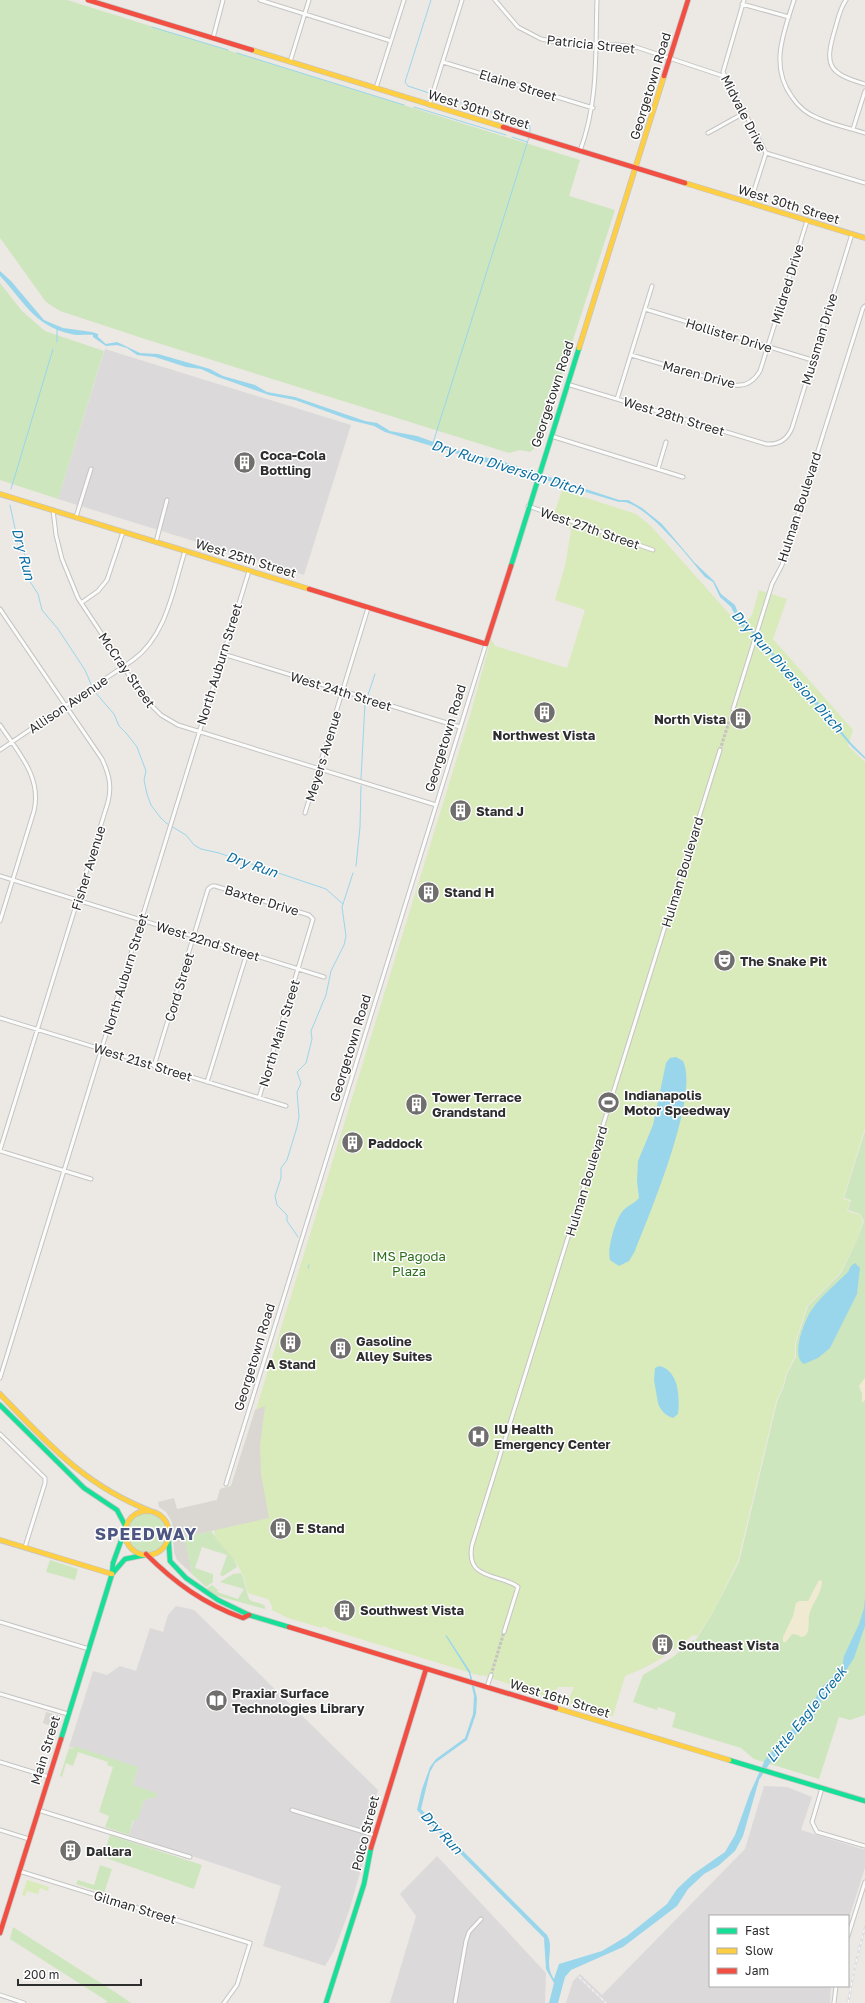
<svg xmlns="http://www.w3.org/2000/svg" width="865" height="2003" viewBox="0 0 865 2003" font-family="'Golos Text',sans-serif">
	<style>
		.industrial { fill: #dcd9db }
		.green { fill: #cee6be }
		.sand { fill: #f0ead3 }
		.pitch { fill: #d9eabb }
		.plaza { fill: #dad6d2 }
		.water { fill: #99d6ec }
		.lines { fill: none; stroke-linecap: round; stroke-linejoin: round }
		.stream { stroke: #99d6ec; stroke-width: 1 }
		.street-tunnel { stroke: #c6c3c0; stroke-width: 3; stroke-dasharray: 3 1.5; stroke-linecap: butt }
		.street-casing { stroke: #c5c4c5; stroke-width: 5 }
		.fast-casing { stroke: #c5c4c5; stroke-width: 6 }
		.slow-casing { stroke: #c5c4c5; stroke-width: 6 }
		.jam-casing { stroke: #c5c4c5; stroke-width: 6 }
		.street { stroke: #fcfcfb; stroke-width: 3 }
		.fast { stroke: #16e098; stroke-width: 4.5 }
		.slow { stroke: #ffcf43; stroke-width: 4.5 }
		.jam { stroke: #f24e42; stroke-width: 4.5 }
		.rail-casing { stroke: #dfdfe1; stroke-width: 2.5 }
		.rail { stroke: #fff; stroke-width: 1; stroke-dasharray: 3; stroke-linecap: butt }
		.labels { text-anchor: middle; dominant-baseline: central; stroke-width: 3; stroke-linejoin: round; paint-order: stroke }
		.street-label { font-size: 13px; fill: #2e2e2e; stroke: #fff }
		.poi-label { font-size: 13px; font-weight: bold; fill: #2e2e2e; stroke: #fff; text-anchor: start }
		.park-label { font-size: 13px; fill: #2c6e1b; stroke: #fff }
		.water-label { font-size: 14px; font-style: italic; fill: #0d6fa3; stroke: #fff }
		.district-label { font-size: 17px; font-weight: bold; letter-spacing: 1px; fill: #4d5680; stroke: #fff }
	</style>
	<rect width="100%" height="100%" fill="#ece8e4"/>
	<path class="industrial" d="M105 349 351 425 304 575 58 499Z
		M176 1606 194 1610 378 1790 365 1836 369 1841 349 1911 334 1951 325 1966 263 1946 281 1886 129 1835 134 1820 137 1821 144 1800 156 1797 133 1785 138 1767 69 1747 93 1671 107 1675 120 1666 136 1671 150 1628 163 1632 168 1615Z
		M764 1786 787 1787 812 1797 801 1830 865 1850V1868L848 1921V1916H710V1986H831L830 2003H566L573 1981 580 1974 602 1995 745 1849Z
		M437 1856 546 1973 545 2003H390L416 1916 400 1894Z"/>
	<path class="green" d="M0 0H67L580 160 569 196 615 210 539 445 530 452 520 450 509 453 145 339 60 311 46 302 0 238Z
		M0 283 22 311 45 331 104 351 58 499 0 480Z
		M865 1131V1715L850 1720 839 1717 819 1779 754 1759 741 1748 672 1727 676 1713 658 1707 657 1710 633 1702 643 1675 673 1657 693 1640 695 1641 712 1614 739 1562 777 1402 784 1386 787 1374 796 1357V1343L808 1306 841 1273 857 1240 864 1221 860 1214 848 1210 851 1200 844 1198Z
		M124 1533a22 22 0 1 1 44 0a22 22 0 1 1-44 0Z
		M211 1531 234 1559 237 1567 223 1576 220 1575 227 1555 202 1547 195 1568 213 1574V1582L206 1587 192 1574 183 1537Z
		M50 1560 78 1569 75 1580 46 1572Z
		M241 1573C244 1578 248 1599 250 1600 254 1603 260 1602 265 1606V1609L214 1595 206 1589 212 1585 218 1590 217 1592 238 1599 244 1589 220 1582 233 1574Z
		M74 1746 138 1767 133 1785 156 1793 157 1797 144 1800 137 1821 133 1820 129 1835 105 1827 109 1816 99 1812 113 1767 107 1765 108 1762 78 1752 73 1766 66 1763 62 1777 60 1776 69 1748 73 1749Z
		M110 1835 202 1865 194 1889 103 1857Z
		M100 1865 112 1869 104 1893 76 1884 78 1880 94 1885Z
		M13 1927 118 1994 131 2003H106L107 2001 10 1939Z"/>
	<path class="sand" d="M865 1378V1400L862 1403V1394L859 1386Z
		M819 1580 822 1581C822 1594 811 1604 809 1616 808 1624 811 1636 801 1637L798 1635 792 1634 786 1642H783V1637L793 1616 796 1603 799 1601H808Z"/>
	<path class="pitch" d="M562 490 636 514 651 526 741 627 752 615 759 590 787 599 773 639 853 730 848 746 865 762V1128L843 1199 850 1201 847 1211 860 1215 863 1221 857 1240 840 1273 807 1306 795 1343V1357L786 1374 783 1386 776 1402 738 1561 712 1614 697 1636 693 1635C672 1653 651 1666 625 1676L613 1716 567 1703 574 1687H558L551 1698 482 1675 481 1676 328 1629V1628L323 1626 322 1628 288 1618 272 1610V1606L268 1599 248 1593 243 1575 234 1559 216 1539 208 1502 217 1500 220 1489 231 1486 249 1432 469 719 491 639 495 646 567 668 585 610 555 600 565 566 571 531 567 524 552 520Z
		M27 1880 49 1887 48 1891 40 1888 38 1894 27 1891 25 1896 22 1895Z"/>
	<path class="plaza" d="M265 1406 260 1445 261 1474 269 1518 184 1537 192 1574 177 1560 174 1552 172 1522 166 1512 159 1507 158 1502 174 1498 177 1509 217 1500 220 1489 231 1486 255 1410Z
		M46 1712 60 1716 56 1728 43 1723Z"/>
	<path class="water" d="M0 271 11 281 44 320 63 328 92 332 98 334V337L106 344 117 342 140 353 158 354 210 369 223 376 255 385 267 392 295 397 365 421 377 423 390 431 417 436 453 449 507 463 619 500H628L642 508 662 524 694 562 714 581 721 594 735 605 740 619 746 627 750 628 761 639 791 673 809 691 851 743 865 757V759L852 747 750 630 741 626 731 607 720 597 713 582 705 577C690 559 643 498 619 502L385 432 374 426 350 420 295 400 269 395 218 377 201 369 186 367 155 357 137 355 127 348 117 345 106 346 93 337V335C85 334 78 336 71 334 34 326 24 301 0 276Z
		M676 1057 683 1061C700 1095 649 1215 635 1251L629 1261 619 1266 610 1260C607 1249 615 1221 622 1212 626 1206 634 1204 639 1198L637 1181 638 1161 653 1125 666 1063 670 1058Z
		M855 1263 860 1268 857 1294 830 1348 818 1358 804 1364C790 1357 805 1318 813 1308 820 1297 838 1282 848 1272L851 1266Z
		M659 1366C679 1370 680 1398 678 1414L673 1418C666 1416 660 1410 658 1403L654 1380 655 1368Z
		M865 1597V1626L854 1658 845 1672 824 1696 813 1718 805 1724 770 1763 759 1780 743 1836 735 1851 718 1866 704 1874 688 1889 677 1906 623 1947 571 1970 565 1977 558 2003H549L554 1983 546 1969 544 1938 417 1810 422 1789 430 1767 436 1759 465 1738 473 1714 474 1696 469 1673 445 1635 447 1636 470 1671 477 1698 476 1714 467 1740 435 1763 430 1772 421 1809 547 1935C555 1948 543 1964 554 1979L559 1964 602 1951 627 1936 667 1904 677 1889 692 1875 725 1852 735 1835 750 1793 765 1760 784 1737 804 1718 811 1708 820 1689 842 1668 844 1656 859 1624 864 1608Z"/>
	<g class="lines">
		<path class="stream" d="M152 27 228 50
			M237 53 404 105
			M429 93 408 86 405 82 431 0
			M436 95 527 123 530 126V134
			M414 107 506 135
			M512 137 527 142
			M57 342V329
			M433 443 529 137
			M11 489 53 349
			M10 505 16 533 25 555 29 580 38 594 42 610 58 629 85 670 94 691 114 714 119 726 127 734 137 747 146 771 144 780 147 794 151 805 160 817 166 823 186 835 194 845 201 849 219 853 326 889 343 904
			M368 695 375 674
			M361 779 365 703
			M356 866 360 827 361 786
			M298 1237 287 1221V1215L277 1205 275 1196 281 1178V1168L287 1160 297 1127 299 1117 297 1092 301 1083 297 1072 306 1063 312 1039 311 1031 326 995 331 971 344 945 346 936 342 907 353 873
			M308 1268 309 1265"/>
		<path class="street-tunnel" d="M720 750 733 709
			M491 1675 504 1632"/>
		<defs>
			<path id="street" d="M260 0 391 41
				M495 0 518 27 541 39 561 43 617 45 636 47 723 76
				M744 0 723 72 766 153 750 203
				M794 0C784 32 769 66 792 97 798 106 807 114 818 118 833 125 849 128 865 133
				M846 0C840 8 838 19 835 29 824 66 828 73 865 84
				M742 4 789 17
				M213 38 223 0
				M290 62 309 0
				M443 62 593 108
				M376 88 404 0
				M429 105 462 0
				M853 129 865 91
				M708 133 744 113
				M580 151C599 100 595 53 597 0
				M766 153 865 183
				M645 309 812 360
				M631 355 734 385C746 387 754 381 760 371L807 221
				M567 384 766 444C778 445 787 440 792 428L852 234
				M617 399 652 286
				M551 436 683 477
				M658 469 666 442
				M528 506 653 550
				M53 510 56 535 62 559 78 598 144 698 161 715 178 725 436 805
				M76 517 91 469
				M156 542 167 500
				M81 603 98 591 107 580 123 532
				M0 609 102 759C109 774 112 786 108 802L0 1150
				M223 654 460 727
				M733 709 772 584 782 565 863 308 865 306
				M0 725C18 752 42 777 34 811L0 921
				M0 750 133 660C167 635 173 589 185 551
				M305 813 368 608
				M0 876 324 977
				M0 1018 286 1106
				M154 1066 208 889 212 886H215L309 915 313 919 259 1098
				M207 1082 247 953
				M0 1151 91 1179
				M0 1378 249 571
				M0 1434 45 1478V1483L25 1547
				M226 1484 486 644
				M0 1622 89 1649
				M504 1632 518 1587C500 1573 465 1581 472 1545L720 750
				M487 1687 491 1675
				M0 1694 68 1714
				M0 1762 49 1777
				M822 1788 812 1822 817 1832 865 1846
				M38 1810 190 1857
				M292 1810 374 1835
				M0 1830 29 1839
				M19 1871 250 1943 237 1985 224 2003
				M848 1936 865 1882
				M0 1995 24 2003
				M455 2003 466 1941 469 1932 481 1919
				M834 2003 836 1986"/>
			<path id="fast" d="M511 566 579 348
				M0 1405 84 1488 117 1510 126 1527
				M168 1533 170 1561 186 1578 218 1600 249 1615 289 1627
				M112 1574 125 1559 145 1555
				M61 1739 112 1574 113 1563 125 1530
				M729 1760 865 1801
				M326 2003 364 1884 371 1848"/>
			<path id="slow" d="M252 50 503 127
				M685 183 865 238
				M579 348 664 76
				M0 494 309 589
				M0 1394C49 1445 85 1486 153 1512
				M125 1533a22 22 0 1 1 44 0a22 22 0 1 1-44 0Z
				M0 1540 112 1574
				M556 1708 729 1760"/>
			<path id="jam" d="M88 0 252 50
				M664 76 688 0
				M503 127 685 183
				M309 589 486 644 511 566
				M146 1554C175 1583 204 1604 243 1618L249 1615
				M289 1627 556 1708
				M371 1848 426 1669
				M0 1933 61 1739"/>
		</defs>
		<use href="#street" class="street-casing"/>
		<use href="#fast" class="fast-casing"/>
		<use href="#slow" class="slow-casing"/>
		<use href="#jam" class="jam-casing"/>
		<use href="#street" class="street"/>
		<use href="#fast" class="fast"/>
		<use href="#slow" class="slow"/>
		<use href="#jam" class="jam"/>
		<defs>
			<path id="rail" d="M579 1977 606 2003
				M848 2003 855 1966 865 1927"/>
		</defs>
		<use href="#rail" class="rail-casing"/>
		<use href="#rail" class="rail"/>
	</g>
	<defs>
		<symbol id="building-disc" viewBox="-11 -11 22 22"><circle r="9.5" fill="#706f6e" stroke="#fff"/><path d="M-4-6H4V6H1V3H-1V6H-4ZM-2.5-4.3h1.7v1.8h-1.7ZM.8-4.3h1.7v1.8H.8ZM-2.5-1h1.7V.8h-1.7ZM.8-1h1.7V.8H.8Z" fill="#fff"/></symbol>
		<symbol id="theatre-disc" viewBox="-11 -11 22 22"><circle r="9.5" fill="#706f6e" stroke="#fff"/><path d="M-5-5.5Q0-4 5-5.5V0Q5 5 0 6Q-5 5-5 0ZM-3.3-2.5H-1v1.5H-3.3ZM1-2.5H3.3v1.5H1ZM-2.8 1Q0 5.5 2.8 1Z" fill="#fff"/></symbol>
		<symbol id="stadium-disc" viewBox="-11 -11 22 22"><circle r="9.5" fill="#706f6e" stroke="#fff"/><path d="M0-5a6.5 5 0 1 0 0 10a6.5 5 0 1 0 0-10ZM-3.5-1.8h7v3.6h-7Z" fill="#fff"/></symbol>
		<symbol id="hospital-disc" viewBox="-11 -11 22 22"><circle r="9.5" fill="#706f6e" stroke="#fff"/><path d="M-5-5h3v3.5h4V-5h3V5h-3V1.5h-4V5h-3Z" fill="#fff"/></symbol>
		<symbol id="library-disc" viewBox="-11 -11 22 22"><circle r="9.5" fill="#706f6e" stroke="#fff"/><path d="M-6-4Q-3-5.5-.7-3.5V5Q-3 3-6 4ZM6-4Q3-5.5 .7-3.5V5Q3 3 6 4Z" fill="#fff"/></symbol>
	</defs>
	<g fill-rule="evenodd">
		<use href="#building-disc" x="232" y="450" width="25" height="25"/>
		<use href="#building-disc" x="532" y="700" width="25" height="25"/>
		<use href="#building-disc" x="728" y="706" width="25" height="25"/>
		<use href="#building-disc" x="448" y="798" width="25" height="25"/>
		<use href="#building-disc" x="416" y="880" width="25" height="25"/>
		<use href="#theatre-disc" x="712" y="948" width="25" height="25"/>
		<use href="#stadium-disc" x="596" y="1090" width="25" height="25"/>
		<use href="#building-disc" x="404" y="1092" width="25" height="25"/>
		<use href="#building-disc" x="340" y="1130" width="25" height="25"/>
		<use href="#building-disc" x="278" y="1330" width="25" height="25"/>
		<use href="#building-disc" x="328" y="1336" width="25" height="25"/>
		<use href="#hospital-disc" x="466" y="1424" width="25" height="25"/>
		<use href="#building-disc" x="268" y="1516" width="25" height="25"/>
		<use href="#building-disc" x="332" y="1598" width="25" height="25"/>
		<use href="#building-disc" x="650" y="1632" width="25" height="25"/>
		<use href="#library-disc" x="204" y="1688" width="25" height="25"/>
		<use href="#building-disc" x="58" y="1838" width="25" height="25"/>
	</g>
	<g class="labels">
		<g class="street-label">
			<text transform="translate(591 44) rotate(6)">Patricia Street</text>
			<text transform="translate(518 85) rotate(17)">Elaine Street</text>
			<text transform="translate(650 86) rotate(-73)">Georgetown Road</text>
			<text transform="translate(479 109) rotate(17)">West 30th Street</text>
			<text transform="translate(744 113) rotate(63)">Midvale Drive</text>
			<text transform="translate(789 204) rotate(17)">West 30th Street</text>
			<text transform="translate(787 284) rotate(-73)">Mildred Drive</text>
			<text transform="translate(729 335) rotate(17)">Hollister Drive</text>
			<text transform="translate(819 339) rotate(-73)">Mussman Drive</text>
			<text transform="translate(699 374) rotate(15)">Maren Drive</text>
			<text transform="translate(552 394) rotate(-72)">Georgetown Road</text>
			<text transform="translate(674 416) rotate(17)">West 28th Street</text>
			<text transform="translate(799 507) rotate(-72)">Hulman Boulevard</text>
			<text transform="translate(590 528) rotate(19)">West 27th Street</text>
			<text transform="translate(246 558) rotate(17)">West 25th Street</text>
			<text transform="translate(219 664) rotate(-73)">North Auburn Street</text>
			<text transform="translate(127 670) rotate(55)">McCray Street</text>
			<text transform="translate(341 691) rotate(17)">West 24th Street</text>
			<text transform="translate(68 704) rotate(-34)">Allison Avenue</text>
			<text transform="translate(445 738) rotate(-73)">Georgetown Road</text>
			<text transform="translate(323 756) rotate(-73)">Meyers Avenue</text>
			<text transform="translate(88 868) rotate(-73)">Fisher Avenue</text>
			<text transform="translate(682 872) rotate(-73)">Hulman Boulevard</text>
			<text transform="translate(262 900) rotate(17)">Baxter Drive</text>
			<text transform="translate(208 941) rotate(17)">West 22nd Street</text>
			<text transform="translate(125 974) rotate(-73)">North Auburn Street</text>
			<text transform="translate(179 987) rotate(-73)">Cord Street</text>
			<text transform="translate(279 1033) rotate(-73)">North Main Street</text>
			<text transform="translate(350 1048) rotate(-73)">Georgetown Road</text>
			<text transform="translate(143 1062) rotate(17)">West 21st Street</text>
			<text transform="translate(586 1181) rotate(-73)">Hulman Boulevard</text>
			<text transform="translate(254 1357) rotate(-73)">Georgetown Road</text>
			<text transform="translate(560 1698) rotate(17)">West 16th Street</text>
			<text transform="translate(45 1750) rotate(-73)">Main Street</text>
			<text transform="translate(365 1833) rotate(-76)">Polco Street</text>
			<text transform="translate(135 1907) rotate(17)">Gilman Street</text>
		</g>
		<g class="poi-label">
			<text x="260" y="455">Coca-Cola<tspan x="260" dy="15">Bottling</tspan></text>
			<text x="726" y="719" text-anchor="end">North Vista</text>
			<text x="544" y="735" text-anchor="middle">Northwest Vista</text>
			<text x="476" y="811">Stand J</text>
			<text x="444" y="892">Stand H</text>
			<text x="740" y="961">The Snake Pit</text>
			<text x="624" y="1095">Indianapolis<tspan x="624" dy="15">Motor Speedway</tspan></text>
			<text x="432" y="1097">Tower Terrace<tspan x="432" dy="15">Grandstand</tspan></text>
			<text x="368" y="1143">Paddock</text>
			<text x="356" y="1341">Gasoline<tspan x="356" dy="15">Alley Suites</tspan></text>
			<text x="291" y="1364" text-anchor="middle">A Stand</text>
			<text x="494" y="1429">IU Health<tspan x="494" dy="15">Emergency Center</tspan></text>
			<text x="296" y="1528">E Stand</text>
			<text x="360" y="1610">Southwest Vista</text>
			<text x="678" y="1645">Southeast Vista</text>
			<text x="232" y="1693">Praxiar Surface<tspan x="232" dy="15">Technologies Library</tspan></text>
			<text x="86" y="1851">Dallara</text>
		</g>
		<g class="park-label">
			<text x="409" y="1256">IMS Pagoda<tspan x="409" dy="15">Plaza</tspan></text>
		</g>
		<g class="water-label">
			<text transform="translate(508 467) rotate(17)">Dry Run Diversion Ditch</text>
			<text transform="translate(24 554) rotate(75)">Dry Run</text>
			<text transform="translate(788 671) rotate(48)">Dry Run Diversion Ditch</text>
			<text transform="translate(252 864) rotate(19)">Dry Run</text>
			<text transform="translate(806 1714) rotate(-51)">Little Eagle Creek</text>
			<text transform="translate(442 1832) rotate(47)">Dry Run</text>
		</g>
		<g class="district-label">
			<text x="146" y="1533">SPEEDWAY</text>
		</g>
	</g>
	<rect x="709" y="1915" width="140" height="72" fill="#ffffff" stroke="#ababab"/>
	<rect x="717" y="1928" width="20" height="6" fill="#16e098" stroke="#ababab"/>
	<text x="745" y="1935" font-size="12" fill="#2e2e2e">Fast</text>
	<rect x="717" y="1948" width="20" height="6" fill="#ffcf43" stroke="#ababab"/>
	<text x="745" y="1955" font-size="12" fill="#2e2e2e">Slow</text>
	<rect x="717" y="1968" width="20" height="6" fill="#f24e42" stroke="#ababab"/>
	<text x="745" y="1975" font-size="12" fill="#2e2e2e">Jam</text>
	<path d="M18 1979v6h123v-6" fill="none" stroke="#2e2e2e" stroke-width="2"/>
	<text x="24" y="1979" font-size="12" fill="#2e2e2e" stroke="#ffffff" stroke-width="3" paint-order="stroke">200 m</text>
</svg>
